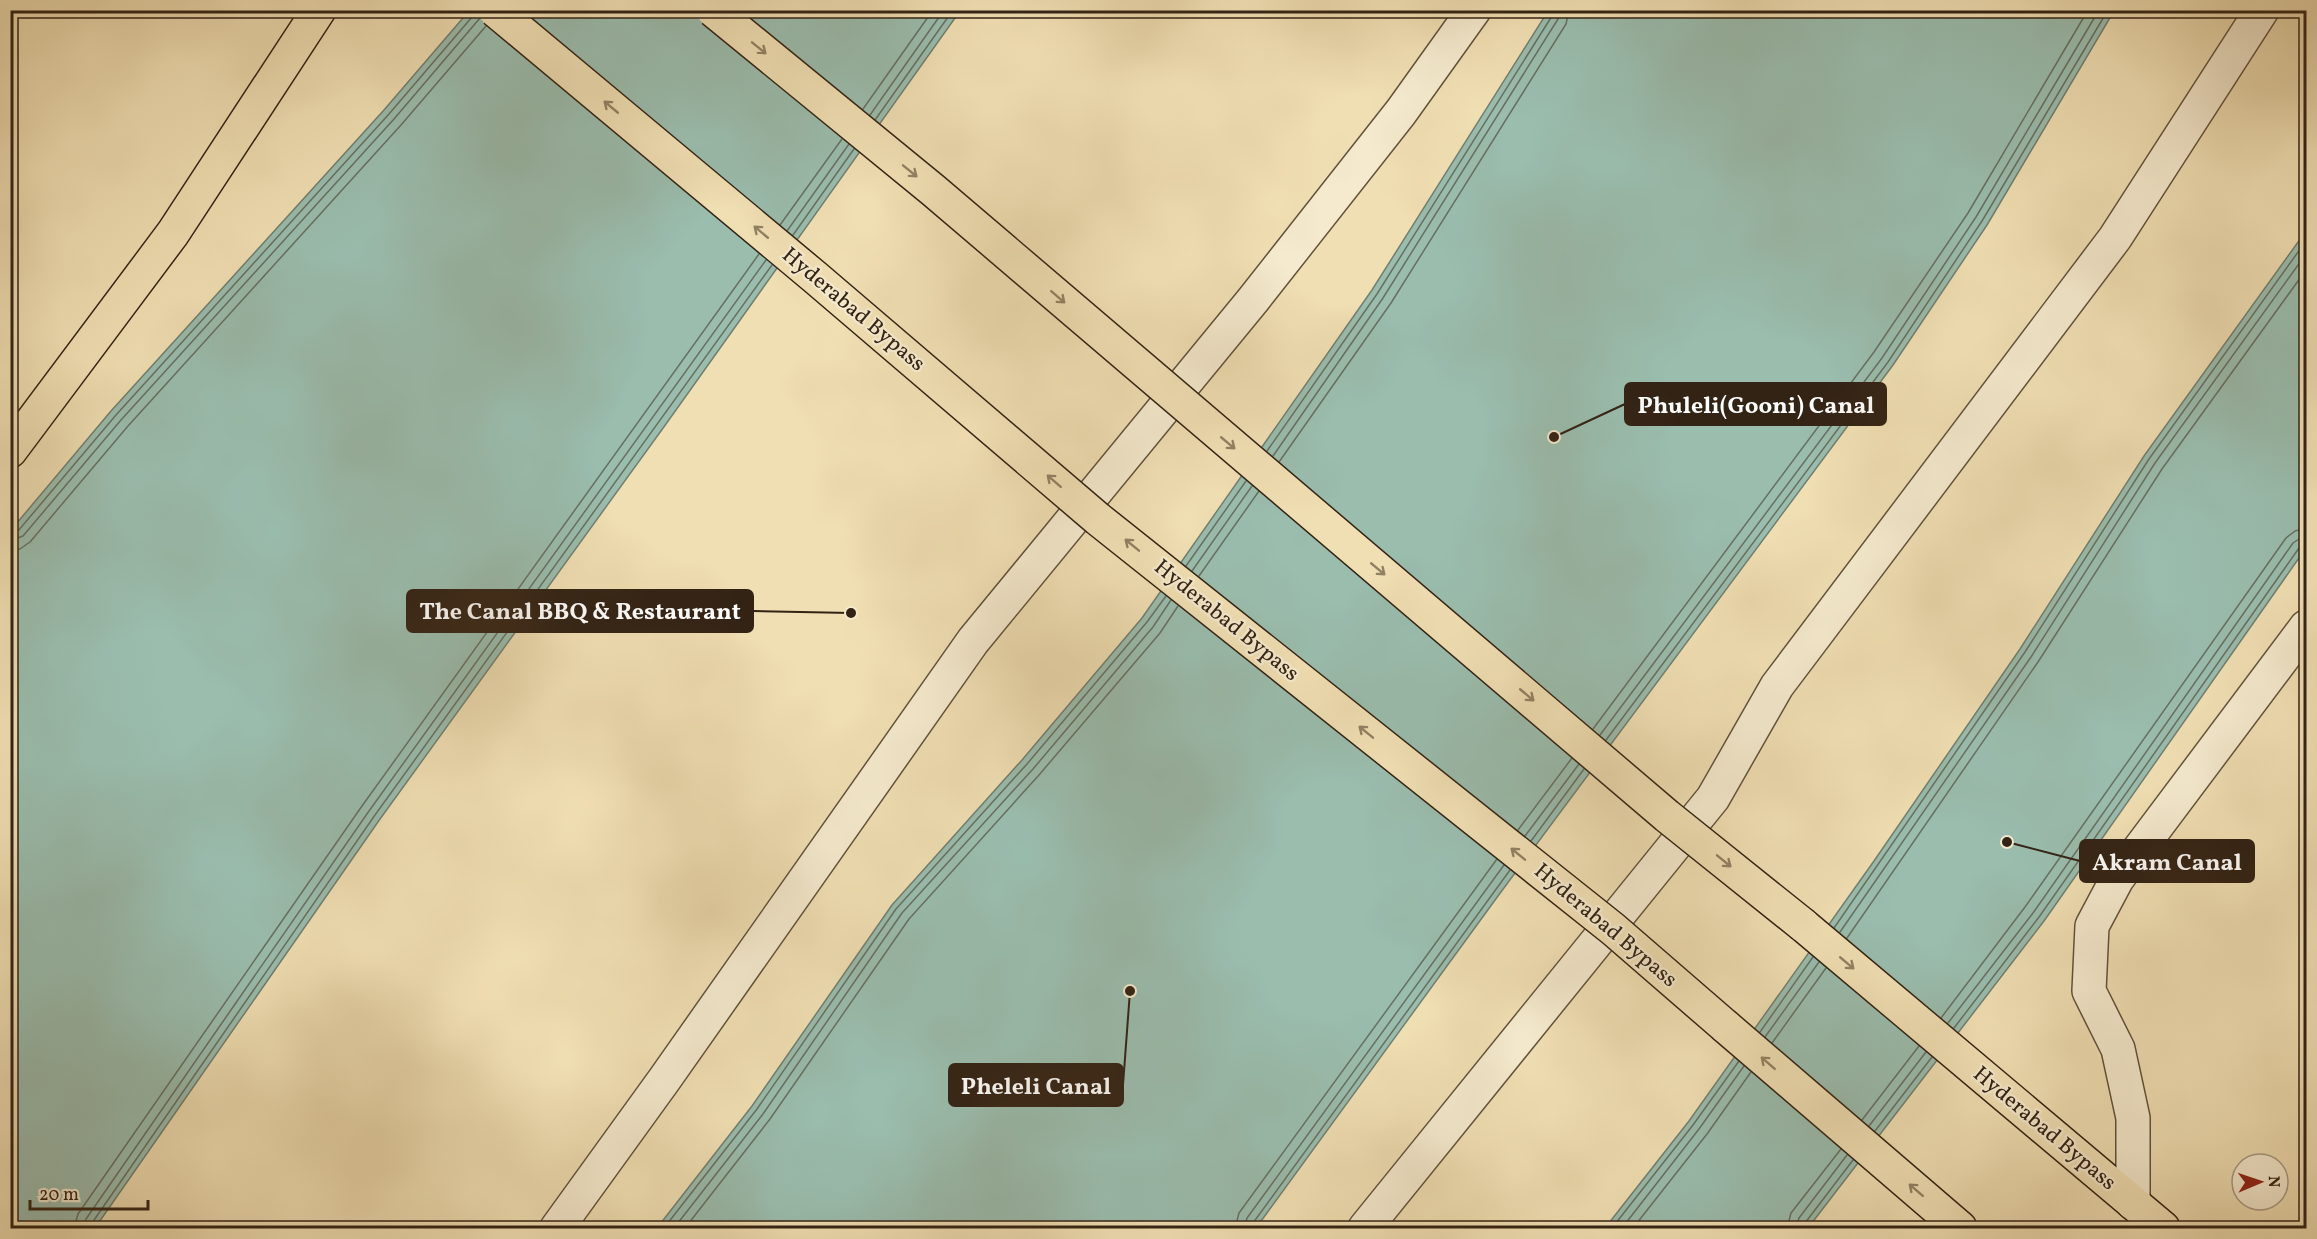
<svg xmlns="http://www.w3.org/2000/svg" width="2317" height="1239" viewBox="0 0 2317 1239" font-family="Vollkorn,serif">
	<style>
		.water { fill: #9abdae; stroke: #717f71; stroke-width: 1.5 }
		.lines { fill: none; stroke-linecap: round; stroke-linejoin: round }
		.shore { stroke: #667062; stroke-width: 1.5 }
		.minor-casing { stroke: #62523c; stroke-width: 36 }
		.major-casing { stroke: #332315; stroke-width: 36 }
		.highway-casing { stroke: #332315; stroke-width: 36 }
		.minor { stroke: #f5eace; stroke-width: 33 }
		.major { stroke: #f0dfb3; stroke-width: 33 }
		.highway { stroke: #f0dfb3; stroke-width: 33 }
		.highway-bridge-casing { stroke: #332315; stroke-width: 36; stroke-linecap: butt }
		.highway-bridge { stroke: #f0dfb3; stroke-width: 33 }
		.oneway { stroke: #928164 }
		.labels { text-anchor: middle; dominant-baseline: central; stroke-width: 4.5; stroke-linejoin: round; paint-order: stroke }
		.street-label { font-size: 22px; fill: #332315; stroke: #f5eace }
		.leader { fill: none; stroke: #332315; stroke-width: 2 }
		.callout-dot { fill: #332315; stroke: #f5eace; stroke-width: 2 }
		.callout { fill: #332315; stroke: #332315; stroke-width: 2 }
		.callout-label { font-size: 24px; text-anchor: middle; font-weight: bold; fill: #fff }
	</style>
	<rect width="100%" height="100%" fill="#f0dfb3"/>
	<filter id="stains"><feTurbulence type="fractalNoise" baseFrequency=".00333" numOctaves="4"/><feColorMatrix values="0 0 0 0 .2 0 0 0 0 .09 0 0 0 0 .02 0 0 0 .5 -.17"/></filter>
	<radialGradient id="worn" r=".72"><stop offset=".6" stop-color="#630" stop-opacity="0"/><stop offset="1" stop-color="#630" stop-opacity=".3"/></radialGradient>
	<path class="water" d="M469 11H960L666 424 380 819 95 1228H11V530L111 411 384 110Z
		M1548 11H2114L1987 225 1893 365 1498 896 1256 1228H657L752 1106 892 905 1022 760 1142 618 1372 290Z
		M2306 231V548L2044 921 1808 1228H1605L1689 1121 1874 861 2020 649 2144 456Z"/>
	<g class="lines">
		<path class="shore" d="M863 109 933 10
			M870 115 944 10
			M875 120 953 10
			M780 225 842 139
			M787 231 849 144
			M793 235 854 149
			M1267 451 1377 294 1552 16 1553 10
			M1273 456 1383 298 1558 19 1560 10
			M1279 462 1391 303 1566 24 1569 10
			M10 533 18 531 116 415 389 114 472 17 473 10
			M10 541 23 536 121 420 394 119 480 18
			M10 550 20 549 30 542 128 426 401 125 486 26
			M1186 566 1246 481
			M1192 571 1252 486
			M1199 576 1259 491
			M1593 729 1874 352 1968 213 2088 10
			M1600 735 1882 358 1976 217 2099 10
			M1606 740 1888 362 1982 221 2108 10
			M1518 830 1572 758
			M1525 836 1579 764
			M1531 841 1584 769
			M1834 928 2025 652 2149 459 2306 241
			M1840 932 2031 657 2155 463 2306 254
			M1847 938 2038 662 2162 469 2306 270
			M1941 1018 2025 907 2286 538 2295 531 2306 528
			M1948 1023 2033 913 2293 543 2299 539 2306 537
			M1954 1028 2039 917 2299 548 2306 545
			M1760 1032 1813 957
			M1765 1037 1819 962
			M1772 1043 1826 968
			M1862 1120 1919 1046
			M1869 1126 1926 1052
			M1875 1131 1932 1057
			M74 1228 78 1214 362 806 759 254
			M83 1228 86 1219 369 811 766 260
			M91 1228 92 1223 375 815 772 265
			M664 1228 757 1109 896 909 1027 764 1147 622 1166 596
			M674 1228 763 1114 902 913 1033 769 1153 627 1171 600
			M685 1228 770 1119 909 919 1039 775 1160 633 1178 606
			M1235 1228 1239 1213 1497 859
			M1244 1228 1247 1218 1504 865
			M1251 1228 1253 1223 1510 870
			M1612 1228 1693 1125 1739 1061
			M1622 1228 1699 1129 1744 1066
			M1633 1228 1707 1134 1751 1072
			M1787 1228 1791 1213 1841 1149
			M1796 1228 1799 1218 1847 1155
			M1804 1228 1805 1223 1853 1160"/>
		<defs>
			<path id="minor" d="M2133 1203V1118L2118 1049 2089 991 2092 926 2117 879 2306 627
				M557 1228 664 1080 973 641 1253 300 1401 112 1474 10
				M1365 1228 1713 798 1777 686 2115 238 2262 10"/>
			<path id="major" d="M10 451 173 233 319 10"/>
			<path id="highway" d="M1803 925 2163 1228
				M1725 1026 1960 1228"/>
		</defs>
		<use href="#minor" class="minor-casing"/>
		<use href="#major" class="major-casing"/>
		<use href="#highway" class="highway-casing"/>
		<use href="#minor" class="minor"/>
		<use href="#major" class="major"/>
		<use href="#highway" class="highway"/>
		<defs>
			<path id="highway-bridge" d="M495 10 816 278 1098 519 1613 929 1725 1026
				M713 10 933 190 1667 816 1803 925"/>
		</defs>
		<use href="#highway-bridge" class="highway-bridge-casing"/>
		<use href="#highway-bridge" class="highway-bridge"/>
	</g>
	<defs><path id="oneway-shaft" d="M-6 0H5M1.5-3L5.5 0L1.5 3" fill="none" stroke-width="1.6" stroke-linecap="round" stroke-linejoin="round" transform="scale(1.5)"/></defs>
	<g class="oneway">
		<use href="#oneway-shaft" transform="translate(759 48) rotate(39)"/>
		<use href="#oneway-shaft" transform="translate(611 107) rotate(-140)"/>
		<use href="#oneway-shaft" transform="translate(910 171) rotate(39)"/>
		<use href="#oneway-shaft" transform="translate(761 232) rotate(-140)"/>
		<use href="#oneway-shaft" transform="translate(1058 297) rotate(41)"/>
		<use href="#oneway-shaft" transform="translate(1228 443) rotate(40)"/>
		<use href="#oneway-shaft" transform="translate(1054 481) rotate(-139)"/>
		<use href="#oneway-shaft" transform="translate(1132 545) rotate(-141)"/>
		<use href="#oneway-shaft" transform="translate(1378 569) rotate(40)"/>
		<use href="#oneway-shaft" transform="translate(1527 695) rotate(40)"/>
		<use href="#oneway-shaft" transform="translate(1366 732) rotate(-141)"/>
		<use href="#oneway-shaft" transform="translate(1518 854) rotate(-141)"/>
		<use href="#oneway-shaft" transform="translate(1724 861) rotate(39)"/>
		<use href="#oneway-shaft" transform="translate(1847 963) rotate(40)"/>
		<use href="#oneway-shaft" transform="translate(1768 1063) rotate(-139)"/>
		<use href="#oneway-shaft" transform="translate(1916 1190) rotate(-139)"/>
	</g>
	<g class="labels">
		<g class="street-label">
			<text transform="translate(853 310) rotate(40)">Hyderabad Bypass</text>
			<text transform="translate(1226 621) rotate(39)">Hyderabad Bypass</text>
			<text transform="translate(1605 926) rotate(40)">Hyderabad Bypass</text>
			<text transform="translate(2044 1129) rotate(40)">Hyderabad Bypass</text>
		</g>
	</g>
	<path class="leader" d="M1554 437L1625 404M851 613L753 611M2007 842L2080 861M1130 991L1123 1085"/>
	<g class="callout-dot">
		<circle cx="1554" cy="437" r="6"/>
		<circle cx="851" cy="613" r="6"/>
		<circle cx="2007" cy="842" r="6"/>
		<circle cx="1130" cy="991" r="6"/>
	</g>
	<g class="callout">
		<rect x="1625" y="383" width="261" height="42" rx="6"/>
		<rect x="407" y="590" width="346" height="42" rx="6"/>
		<rect x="2080" y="840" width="174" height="42" rx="6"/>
		<rect x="949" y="1064" width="174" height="42" rx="6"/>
	</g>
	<g class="callout-label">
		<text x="1756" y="413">Phuleli(Gooni) Canal</text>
		<text x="580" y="619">The Canal BBQ &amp; Restaurant</text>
		<text x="2167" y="870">Akram Canal</text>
		<text x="1036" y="1094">Pheleli Canal</text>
	</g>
	<rect width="2317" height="1239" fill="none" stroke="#f0dfb3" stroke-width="36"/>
	<rect x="12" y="12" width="2293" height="1215" fill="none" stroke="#332315" stroke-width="3"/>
	<rect x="18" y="18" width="2281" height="1203" fill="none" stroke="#332315" stroke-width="1.5"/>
	<g transform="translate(2260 1182) rotate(88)"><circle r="28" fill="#f5eace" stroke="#a79a84" stroke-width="1.5"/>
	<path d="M0-4.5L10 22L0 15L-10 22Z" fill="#8f2418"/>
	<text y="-9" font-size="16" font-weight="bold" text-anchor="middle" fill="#332315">N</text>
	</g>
	<path d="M30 1200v9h118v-9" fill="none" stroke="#332315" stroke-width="3"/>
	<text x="39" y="1200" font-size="18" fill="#332315" stroke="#f5eace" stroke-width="4.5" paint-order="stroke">20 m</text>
	<rect width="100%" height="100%" filter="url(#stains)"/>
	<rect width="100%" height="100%" fill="url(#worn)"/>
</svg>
